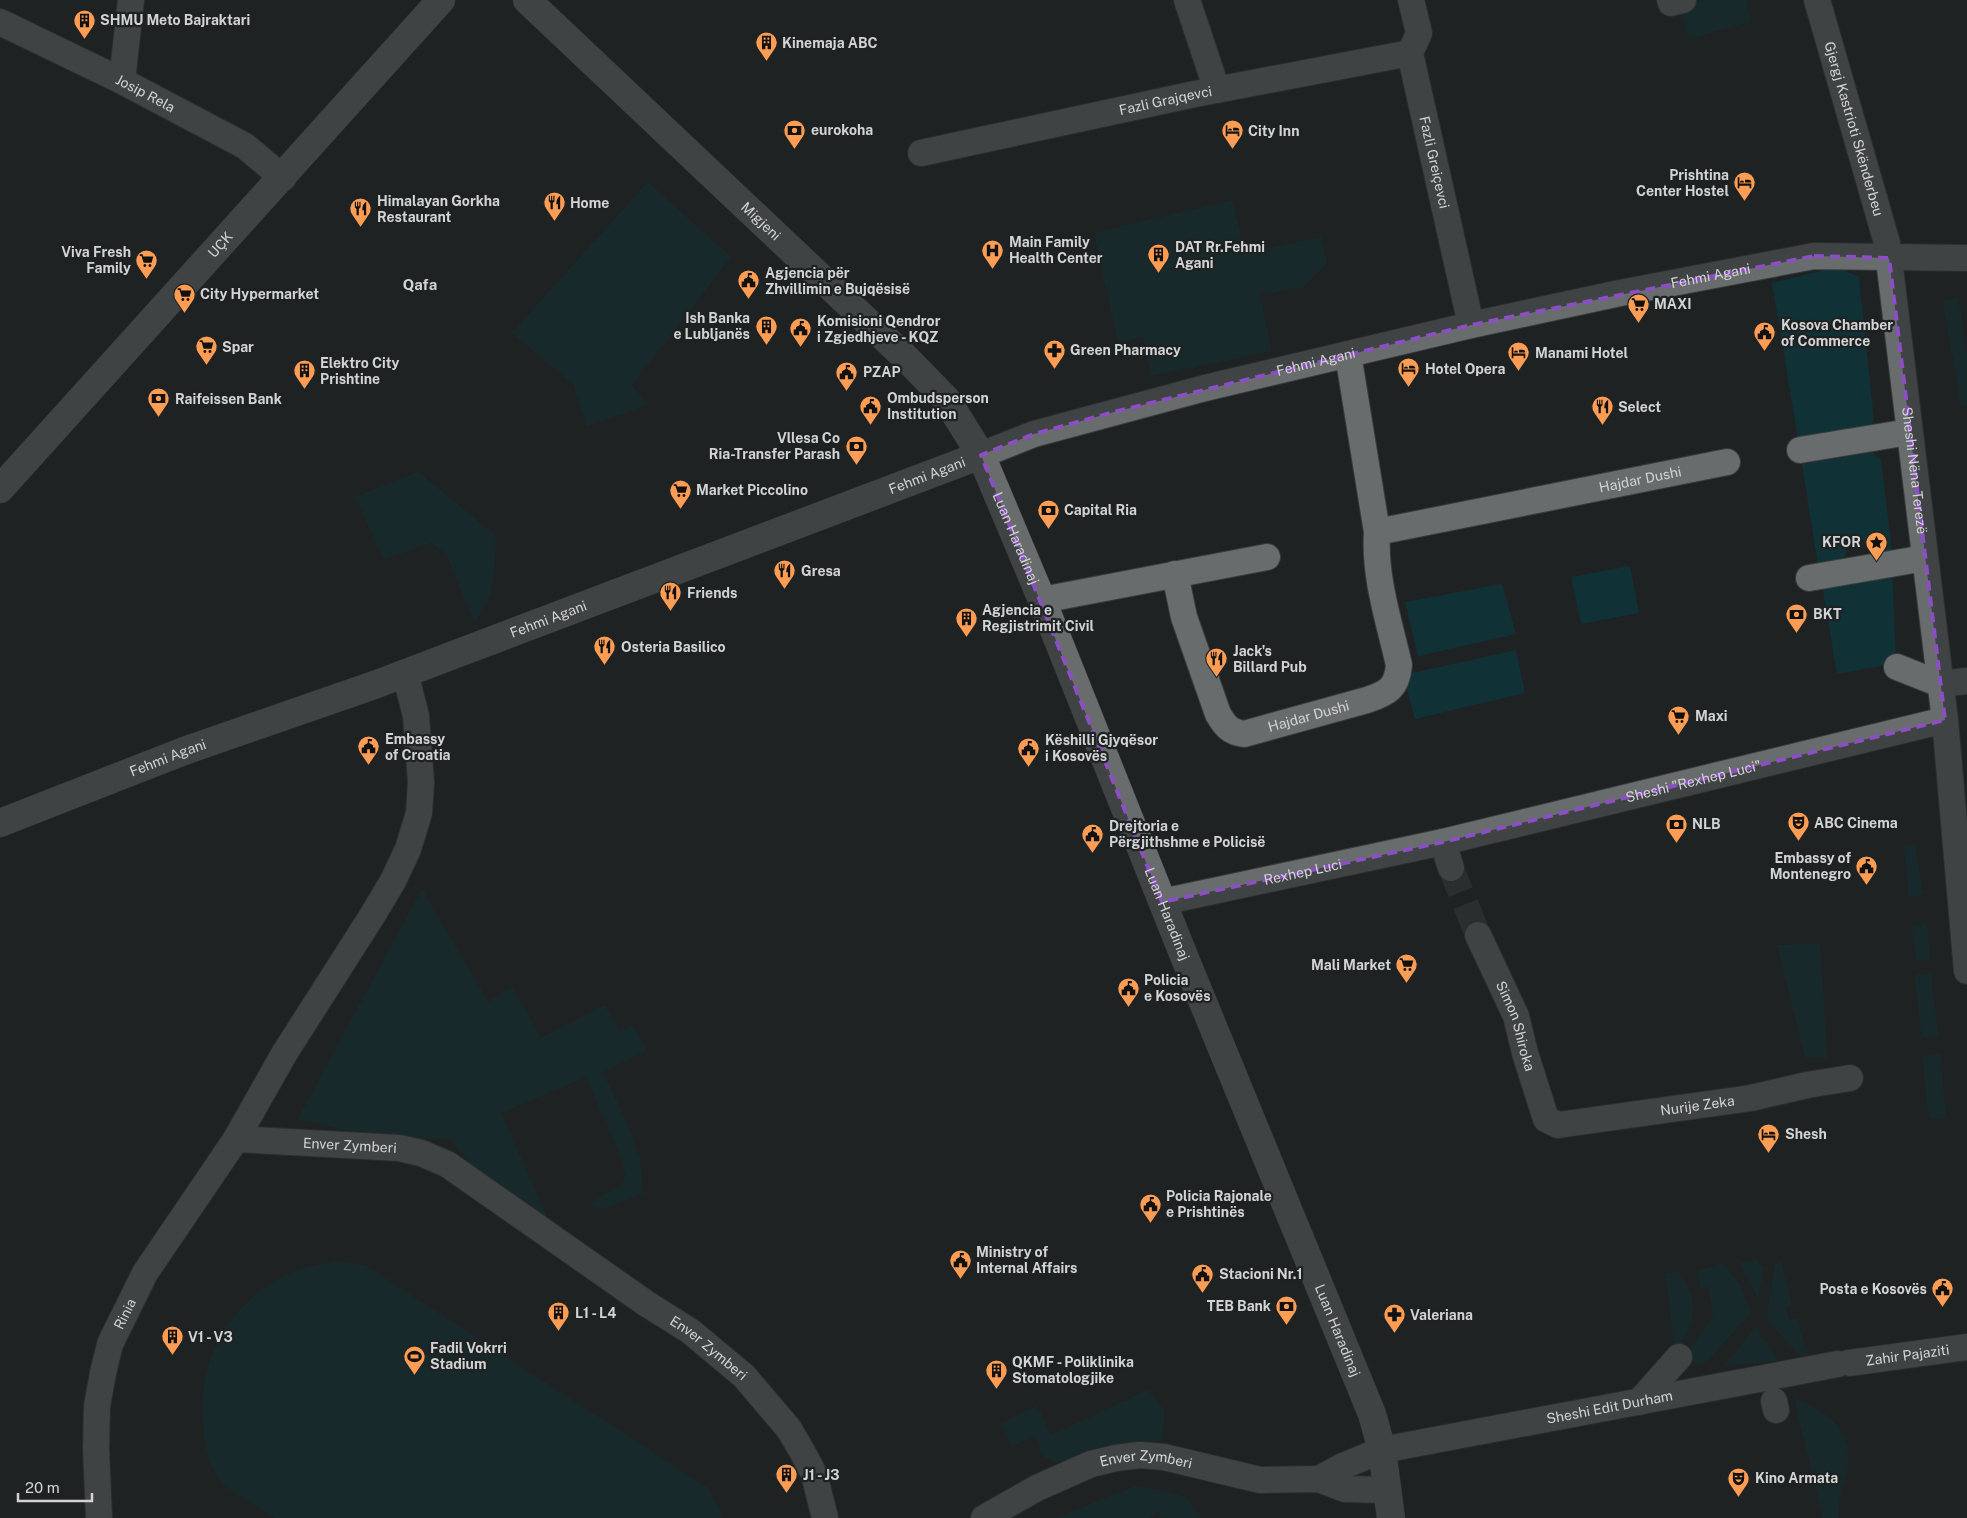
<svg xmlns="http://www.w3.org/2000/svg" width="1967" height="1518" viewBox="0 0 1967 1518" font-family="'Public Sans',sans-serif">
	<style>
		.green { fill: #103236 }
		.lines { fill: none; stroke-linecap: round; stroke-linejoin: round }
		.street-tunnel { stroke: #3a3d3e; stroke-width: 26; stroke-dasharray: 26 13; stroke-linecap: butt }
		.street-casing { stroke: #393c3c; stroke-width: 28 }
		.secondary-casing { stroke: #393c3c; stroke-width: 29 }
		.street { stroke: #696c6c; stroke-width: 26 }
		.secondary { stroke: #696c6c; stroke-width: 28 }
		.marked { fill: none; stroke: #8c4ec3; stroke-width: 4; stroke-dasharray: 10 6; stroke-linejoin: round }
		.labels { text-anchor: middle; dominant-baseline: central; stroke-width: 4.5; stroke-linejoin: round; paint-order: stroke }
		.poi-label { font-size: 14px; font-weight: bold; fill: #d2d4d4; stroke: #1f2223; text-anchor: start }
		.street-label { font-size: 14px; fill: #d2d4d4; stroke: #1f2223 }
		.neighbourhood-label { font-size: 15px; font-weight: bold; fill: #d2d4d4; stroke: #1f2223 }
	</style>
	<rect width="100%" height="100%" fill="#1f2223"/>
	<path class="green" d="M1704 0H1746L1752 21 1689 39 1679 7Z
		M648 182 731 257 632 385 648 405 586 426 573 384 512 333Z
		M1232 200 1245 254 1321 237 1327 263 1304 286 1260 295 1271 351 1151 376 1143 337 1118 342 1094 233Z
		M1837 267 1859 277 1874 421 1867 428 1798 439 1772 283Z
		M1958 298 1967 352V405L1961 406 1943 301Z
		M1872 452 1881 460 1892 551 1877 554 1869 542 1859 539 1849 546 1844 558 1818 565 1802 464Z
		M418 472 495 535C495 562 496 601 474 621L446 554 431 543 384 559 355 497Z
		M1630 566 1639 613 1581 624 1571 577Z
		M1892 569 1896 663 1837 674 1822 585Z
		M1502 584 1516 634 1418 656 1405 602Z
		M1516 650 1525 693 1415 719 1403 675Z
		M1904 845H1915L1923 895 1909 896Z
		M422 889 488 1002 512 987 541 1038 605 1005 619 1031 633 1025 647 1050 603 1072 632 1135 640 1159 643 1193 603 1209 590 1206 601 1196 622 1186 625 1175 623 1161 586 1077 501 1113 552 1228 490 1187 450 1139 369 1136 298 1119Z
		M1927 924 1930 959 1917 961 1912 926Z
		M1820 944 1827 1058 1805 1057 1777 945Z
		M1931 973 1938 1037 1922 1038 1915 975Z
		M1940 1053 1946 1118H1929L1922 1056Z
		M1757 1260 1764 1268 1758 1298 1740 1263Z
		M336 1261 366 1266 709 1489 723 1518H276C263 1509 232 1493 222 1482 207 1465 205 1444 203 1422 198 1362 228 1305 282 1277 298 1268 318 1265 336 1261Z
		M1781 1262 1792 1304 1786 1307 1789 1320 1797 1318 1808 1356 1801 1357 1770 1323 1767 1316 1775 1264Z
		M1723 1264 1739 1283 1751 1313 1709 1359 1702 1364 1682 1360 1714 1317 1708 1287 1700 1288 1698 1271Z
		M1678 1272C1704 1306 1693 1321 1676 1355L1665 1274Z
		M1756 1327 1778 1361 1724 1366Z
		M1148 1390 1164 1410 1163 1438 1142 1450 1069 1466 1042 1456 1036 1436 1011 1446 1001 1423 1037 1406 1051 1435Z
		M1794 1398C1826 1411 1853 1429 1847 1468 1846 1476 1843 1483 1841 1491 1839 1500 1839 1509 1838 1518H1823Z
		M1136 1486 1165 1491 1187 1498 1200 1518H1162L1158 1512 1148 1518H1056Z"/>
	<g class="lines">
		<path class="street-tunnel" d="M1451 868 1478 935"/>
		<defs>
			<g id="street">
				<path d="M1187 0 1217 90"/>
				<path id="s1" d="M1411 0 1419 33 1410 53 1471 325"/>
				<path d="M1670 0 1671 3 1683 0"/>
				<path id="s2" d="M1817 0 1887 243 1945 720 1967 971"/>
				<path id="s3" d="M0 22 122 81 245 146 283 178"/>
				<path d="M122 81 131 0"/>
				<path id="s4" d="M921 153 1190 95 1410 53"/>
				<path d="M1348 354 1377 532"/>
				<path d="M1800 450 1909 432"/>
				<path id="s5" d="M981 455 1034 434 1205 388 1471 325 1620 293 1814 256 1967 258"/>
				<path id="s6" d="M1175 574 1184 617 1218 714C1225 726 1230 732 1244 734L1367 700C1388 693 1397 688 1399 665 1389 621 1374 577 1377 532L1727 462"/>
				<path d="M1809 578 1925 558"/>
				<path d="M1042 600 1267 557"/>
				<path d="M1897 667 1940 684 1967 681"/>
				<path d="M1443 842 1451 868"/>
				<path id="s7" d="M1162 902 1443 842 1945 720"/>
				<path id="s8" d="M1478 935 1516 1016 1525 1053 1546 1119 1558 1125 1751 1098 1807 1085 1850 1078"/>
				<path id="s9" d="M236 1139 399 1148 421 1153 447 1164 647 1304 690 1331 744 1376 789 1429 803 1453 814 1474 825 1518"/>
				<path id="s10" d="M1849 1363 1967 1347"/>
				<path d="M1774 1401 1776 1410"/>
				<path d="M1639 1402 1679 1357"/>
				<path id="s11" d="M1319 1479 1343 1466 1382 1450 1838 1364"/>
				<path id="s12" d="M99 1518 96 1448 97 1406 103 1373 110 1344 145 1273 236 1139 284 1054 372 916 393 881 408 849 419 813 421 782 416 716 405 673"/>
				<path id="s13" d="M984 1518 1037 1488 1091 1464 1116 1458 1140 1455 1164 1457 1260 1480 1319 1479 1345 1489 1388 1490"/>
			</g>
			<g id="secondary">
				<path id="s14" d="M527 0 907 359 946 399 981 455 1042 600 1184 956 1372 1414 1382 1450 1391 1518"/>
				<path id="s15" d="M0 489 441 0"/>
				<path id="s16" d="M0 823 184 751 377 684 981 455"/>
			</g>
		</defs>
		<use href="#street" class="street-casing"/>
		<use href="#secondary" class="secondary-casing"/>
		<use href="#street" class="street"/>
		<use href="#secondary" class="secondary"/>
	</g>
	<path d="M0 0H1967V1518H0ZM1814 256 1889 258 1945 720 1443 842 1162 902 981 455 1034 434 1118 411 1471 325Z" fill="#1f2223" fill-opacity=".55" fill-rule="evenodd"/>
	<path class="marked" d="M1814 256 1889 258 1945 720 1443 842 1162 902 981 455 1034 434 1118 411 1471 325Z"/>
	<defs>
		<symbol id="building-pin" viewBox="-11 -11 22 30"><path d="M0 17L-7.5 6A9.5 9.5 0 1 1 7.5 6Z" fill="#fc9d53" stroke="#1f2223"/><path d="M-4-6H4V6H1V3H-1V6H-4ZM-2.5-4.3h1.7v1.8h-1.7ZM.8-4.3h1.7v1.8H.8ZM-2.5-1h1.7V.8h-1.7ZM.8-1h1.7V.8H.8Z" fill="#111"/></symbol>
		<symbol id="bank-pin" viewBox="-11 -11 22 30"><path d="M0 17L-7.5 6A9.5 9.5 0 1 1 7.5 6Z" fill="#fc9d53" stroke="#1f2223"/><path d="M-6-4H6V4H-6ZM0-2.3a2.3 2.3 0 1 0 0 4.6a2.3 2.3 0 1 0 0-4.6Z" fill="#111"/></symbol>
		<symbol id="hotel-pin" viewBox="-11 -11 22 30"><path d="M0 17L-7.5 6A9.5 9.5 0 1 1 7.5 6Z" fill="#fc9d53" stroke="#1f2223"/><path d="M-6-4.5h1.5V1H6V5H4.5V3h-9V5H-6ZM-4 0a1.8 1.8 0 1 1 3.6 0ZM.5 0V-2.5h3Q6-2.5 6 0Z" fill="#111"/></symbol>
		<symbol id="restaurant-pin" viewBox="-11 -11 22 30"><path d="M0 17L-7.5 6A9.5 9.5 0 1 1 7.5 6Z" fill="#fc9d53" stroke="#1f2223"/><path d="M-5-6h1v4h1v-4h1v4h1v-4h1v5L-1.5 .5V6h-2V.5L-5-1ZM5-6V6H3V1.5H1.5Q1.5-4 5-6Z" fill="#111"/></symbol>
		<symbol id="hospital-pin" viewBox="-11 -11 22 30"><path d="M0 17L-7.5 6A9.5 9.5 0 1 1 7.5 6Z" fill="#fc9d53" stroke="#1f2223"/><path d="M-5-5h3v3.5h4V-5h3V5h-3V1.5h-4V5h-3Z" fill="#111"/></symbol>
		<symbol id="supermarket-pin" viewBox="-11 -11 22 30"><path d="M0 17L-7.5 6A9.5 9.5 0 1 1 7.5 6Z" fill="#fc9d53" stroke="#1f2223"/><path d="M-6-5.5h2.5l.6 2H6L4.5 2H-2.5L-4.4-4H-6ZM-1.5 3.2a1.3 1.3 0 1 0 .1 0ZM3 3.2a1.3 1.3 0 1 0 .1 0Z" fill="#111"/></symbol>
		<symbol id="civic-pin" viewBox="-11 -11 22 30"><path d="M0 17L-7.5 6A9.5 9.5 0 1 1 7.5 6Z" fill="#fc9d53" stroke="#1f2223"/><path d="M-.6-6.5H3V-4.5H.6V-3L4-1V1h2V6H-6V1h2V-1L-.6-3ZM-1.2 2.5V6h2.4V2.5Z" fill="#111"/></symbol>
		<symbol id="pharmacy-pin" viewBox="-11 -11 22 30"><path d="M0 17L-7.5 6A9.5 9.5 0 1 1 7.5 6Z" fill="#fc9d53" stroke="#1f2223"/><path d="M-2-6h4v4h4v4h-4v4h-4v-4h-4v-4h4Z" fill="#111"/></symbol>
		<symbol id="sight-pin" viewBox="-11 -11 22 30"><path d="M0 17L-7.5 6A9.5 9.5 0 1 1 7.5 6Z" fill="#fc9d53" stroke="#1f2223"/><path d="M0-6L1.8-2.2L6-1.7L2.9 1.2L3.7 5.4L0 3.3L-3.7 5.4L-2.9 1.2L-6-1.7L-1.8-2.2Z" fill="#111"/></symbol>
		<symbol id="theatre-pin" viewBox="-11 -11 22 30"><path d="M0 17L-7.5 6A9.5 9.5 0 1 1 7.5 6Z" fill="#fc9d53" stroke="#1f2223"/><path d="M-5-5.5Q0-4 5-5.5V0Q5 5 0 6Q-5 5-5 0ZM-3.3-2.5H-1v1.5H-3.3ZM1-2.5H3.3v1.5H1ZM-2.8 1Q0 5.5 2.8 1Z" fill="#111"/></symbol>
		<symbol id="stadium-pin" viewBox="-11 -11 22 30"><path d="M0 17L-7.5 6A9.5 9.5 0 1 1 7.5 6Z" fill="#fc9d53" stroke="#1f2223"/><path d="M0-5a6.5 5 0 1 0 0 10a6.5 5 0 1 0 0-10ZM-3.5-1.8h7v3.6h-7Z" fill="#111"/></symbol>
	</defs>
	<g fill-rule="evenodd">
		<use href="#building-pin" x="72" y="8" width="25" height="34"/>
		<use href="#building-pin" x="754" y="30" width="25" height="34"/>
		<use href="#bank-pin" x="782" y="118" width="25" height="34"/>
		<use href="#hotel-pin" x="1220" y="118" width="25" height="34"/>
		<use href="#hotel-pin" x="1732" y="170" width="25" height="34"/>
		<use href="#restaurant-pin" x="542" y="190" width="25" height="34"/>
		<use href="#restaurant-pin" x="348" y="196" width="25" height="34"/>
		<use href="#hospital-pin" x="980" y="238" width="25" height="34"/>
		<use href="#building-pin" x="1146" y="242" width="25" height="34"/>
		<use href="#supermarket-pin" x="134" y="248" width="25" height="34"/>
		<use href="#civic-pin" x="736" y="268" width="25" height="34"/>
		<use href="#supermarket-pin" x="172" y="282" width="25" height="34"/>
		<use href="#supermarket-pin" x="1626" y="292" width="25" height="34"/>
		<use href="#building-pin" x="754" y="314" width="25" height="34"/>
		<use href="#civic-pin" x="788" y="316" width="25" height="34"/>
		<use href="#civic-pin" x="1752" y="320" width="25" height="34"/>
		<use href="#supermarket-pin" x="194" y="334" width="25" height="34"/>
		<use href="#pharmacy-pin" x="1042" y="338" width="25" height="34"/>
		<use href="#hotel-pin" x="1506" y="340" width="25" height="34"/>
		<use href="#hotel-pin" x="1396" y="356" width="25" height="34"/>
		<use href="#building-pin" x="292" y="358" width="25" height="34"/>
		<use href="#civic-pin" x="834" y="360" width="25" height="34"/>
		<use href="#bank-pin" x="146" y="386" width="25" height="34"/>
		<use href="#civic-pin" x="858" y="394" width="25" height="34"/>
		<use href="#restaurant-pin" x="1590" y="394" width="25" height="34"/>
		<use href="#bank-pin" x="844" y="434" width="25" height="34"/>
		<use href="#supermarket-pin" x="668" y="478" width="25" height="34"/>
		<use href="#bank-pin" x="1036" y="498" width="25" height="34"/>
		<use href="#sight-pin" x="1864" y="530" width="25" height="34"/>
		<use href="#restaurant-pin" x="772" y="558" width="25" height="34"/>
		<use href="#restaurant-pin" x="658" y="580" width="25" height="34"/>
		<use href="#bank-pin" x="1784" y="602" width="25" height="34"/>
		<use href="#building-pin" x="954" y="606" width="25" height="34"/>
		<use href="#restaurant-pin" x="592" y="634" width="25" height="34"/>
		<use href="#restaurant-pin" x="1204" y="646" width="25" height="34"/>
		<use href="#supermarket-pin" x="1666" y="704" width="25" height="34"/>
		<use href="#civic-pin" x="356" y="734" width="25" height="34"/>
		<use href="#civic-pin" x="1016" y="736" width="25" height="34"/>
		<use href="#theatre-pin" x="1786" y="810" width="25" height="34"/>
		<use href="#bank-pin" x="1664" y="812" width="25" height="34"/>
		<use href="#civic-pin" x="1080" y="822" width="25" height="34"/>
		<use href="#civic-pin" x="1854" y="854" width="25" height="34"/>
		<use href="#supermarket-pin" x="1394" y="952" width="25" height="34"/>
		<use href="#civic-pin" x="1116" y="976" width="25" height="34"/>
		<use href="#hotel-pin" x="1756" y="1122" width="25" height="34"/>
		<use href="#civic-pin" x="1138" y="1192" width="25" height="34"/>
		<use href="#civic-pin" x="948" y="1248" width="25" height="34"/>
		<use href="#civic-pin" x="1190" y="1262" width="25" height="34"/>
		<use href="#civic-pin" x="1930" y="1276" width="25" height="34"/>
		<use href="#bank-pin" x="1274" y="1294" width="25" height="34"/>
		<use href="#building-pin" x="546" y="1300" width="25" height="34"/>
		<use href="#pharmacy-pin" x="1382" y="1302" width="25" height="34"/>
		<use href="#building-pin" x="160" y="1324" width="25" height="34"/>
		<use href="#stadium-pin" x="402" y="1344" width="25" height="34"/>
		<use href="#building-pin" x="984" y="1358" width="25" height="34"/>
		<use href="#building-pin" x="774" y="1462" width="25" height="34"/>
		<use href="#theatre-pin" x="1726" y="1466" width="25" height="34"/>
	</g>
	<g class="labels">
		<g class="poi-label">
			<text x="100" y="20">SHMU Meto Bajraktari</text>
			<text x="782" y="43">Kinemaja ABC</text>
			<text x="811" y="130">eurokoha</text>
			<text x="1248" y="131">City Inn</text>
			<text x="1729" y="175" text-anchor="end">Prishtina<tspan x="1729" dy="16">Center Hostel</tspan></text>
			<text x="377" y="201">Himalayan Gorkha<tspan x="377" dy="16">Restaurant</tspan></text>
			<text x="570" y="203">Home</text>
			<text x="1009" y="242">Main Family<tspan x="1009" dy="16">Health Center</tspan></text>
			<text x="1175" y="247">DAT Rr.Fehmi<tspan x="1175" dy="16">Agani</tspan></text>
			<text x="131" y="252" text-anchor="end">Viva Fresh<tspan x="131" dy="16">Family</tspan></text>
			<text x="765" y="273">Agjencia për<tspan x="765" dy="16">Zhvillimin e Bujqësisë</tspan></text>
			<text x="200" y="294">City Hypermarket</text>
			<text x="1654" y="304">MAXI</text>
			<text x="750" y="318" text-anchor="end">Ish Banka<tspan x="750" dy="16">e Lubljanës</tspan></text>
			<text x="817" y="321">Komisioni Qendror<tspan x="817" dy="16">i Zgjedhjeve - KQZ</tspan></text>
			<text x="1781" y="325">Kosova Chamber<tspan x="1781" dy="16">of Commerce</tspan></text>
			<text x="222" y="347">Spar</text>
			<text x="1070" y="350">Green Pharmacy</text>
			<text x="1535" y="353">Manami Hotel</text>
			<text x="320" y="363">Elektro City<tspan x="320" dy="16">Prishtine</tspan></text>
			<text x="1425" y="369">Hotel Opera</text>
			<text x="863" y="372">PZAP</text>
			<text x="887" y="398">Ombudsperson<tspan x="887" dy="16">Institution</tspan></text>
			<text x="175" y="399">Raifeissen Bank</text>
			<text x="1618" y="407">Select</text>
			<text x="840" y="438" text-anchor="end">Vllesa Co<tspan x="840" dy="16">Ria-Transfer Parash</tspan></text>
			<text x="696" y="490">Market Piccolino</text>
			<text x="1064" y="510">Capital Ria</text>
			<text x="1861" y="542" text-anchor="end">KFOR</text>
			<text x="801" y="571">Gresa</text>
			<text x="687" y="593">Friends</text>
			<text x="982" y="610">Agjencia e<tspan x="982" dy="16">Regjistrimit Civil</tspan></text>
			<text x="1813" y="614">BKT</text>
			<text x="621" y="647">Osteria Basilico</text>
			<text x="1233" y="651">Jack's<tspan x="1233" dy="16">Billard Pub</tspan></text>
			<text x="1695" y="716">Maxi</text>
			<text x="385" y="739">Embassy<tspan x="385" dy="16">of Croatia</tspan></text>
			<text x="1045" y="740">Këshilli Gjyqësor<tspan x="1045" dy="16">i Kosovës</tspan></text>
			<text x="1814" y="823">ABC Cinema</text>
			<text x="1692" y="824">NLB</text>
			<text x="1109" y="826">Drejtoria e<tspan x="1109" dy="16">Përgjithshme e Policisë</tspan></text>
			<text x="1851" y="858" text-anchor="end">Embassy of<tspan x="1851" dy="16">Montenegro</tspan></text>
			<text x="1391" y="965" text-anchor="end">Mali Market</text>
			<text x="1144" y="980">Policia<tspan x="1144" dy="16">e Kosovës</tspan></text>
			<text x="1785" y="1134">Shesh</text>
			<text x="1166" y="1196">Policia Rajonale<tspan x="1166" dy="16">e Prishtinës</tspan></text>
			<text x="976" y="1252">Ministry of<tspan x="976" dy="16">Internal Affairs</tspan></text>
			<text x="1219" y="1274">Stacioni Nr.1</text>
			<text x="1927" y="1289" text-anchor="end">Posta e Kosovës</text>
			<text x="1271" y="1306" text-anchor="end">TEB Bank</text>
			<text x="575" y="1313">L1 - L4</text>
			<text x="1410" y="1315">Valeriana</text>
			<text x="188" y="1337">V1 - V3</text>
			<text x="430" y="1348">Fadil Vokrri<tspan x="430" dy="16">Stadium</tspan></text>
			<text x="1012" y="1362">QKMF - Poliklinika<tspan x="1012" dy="16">Stomatologjike</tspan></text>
			<text x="803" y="1475">J1 - J3</text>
			<text x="1755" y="1478">Kino Armata</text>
		</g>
		<g class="street-label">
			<text stroke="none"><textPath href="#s3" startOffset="162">Josip Rela</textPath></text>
			<text stroke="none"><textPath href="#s4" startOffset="250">Fazli Grajqevci</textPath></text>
			<text stroke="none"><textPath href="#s2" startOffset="134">Gjergj Kastrioti Skënderbeu</textPath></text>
			<text stroke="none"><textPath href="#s1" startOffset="168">Fazli Greiçevci</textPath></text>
			<text stroke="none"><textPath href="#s14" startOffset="322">Migjeni</textPath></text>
			<text stroke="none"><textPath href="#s15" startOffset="329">UÇK</textPath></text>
			<text stroke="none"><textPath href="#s5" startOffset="752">Fehmi Agani</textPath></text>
			<text stroke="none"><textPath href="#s5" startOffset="348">Fehmi Agani</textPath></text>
			<text stroke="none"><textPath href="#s2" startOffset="482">Sheshi Nëna Terezë</textPath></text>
			<text stroke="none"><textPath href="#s16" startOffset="990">Fehmi Agani</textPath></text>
			<text stroke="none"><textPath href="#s6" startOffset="764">Hajdar Dushi</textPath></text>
			<text stroke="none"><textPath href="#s14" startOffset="735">Luan Haradinaj</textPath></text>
			<text stroke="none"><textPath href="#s16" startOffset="585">Fehmi Agani</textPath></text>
			<text stroke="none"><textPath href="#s6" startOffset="248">Hajdar Dushi</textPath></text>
			<text stroke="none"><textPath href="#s16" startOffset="180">Fehmi Agani</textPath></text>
			<text stroke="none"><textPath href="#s7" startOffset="545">Sheshi "Rexhep Luci"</textPath></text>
			<text stroke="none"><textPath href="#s7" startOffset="144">Rexhep Luci</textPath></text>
			<text stroke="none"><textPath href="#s14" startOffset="1140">Luan Haradinaj</textPath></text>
			<text stroke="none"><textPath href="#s8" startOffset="99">Simon Shiroka</textPath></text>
			<text stroke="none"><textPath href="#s8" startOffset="351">Nurije Zeka</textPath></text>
			<text stroke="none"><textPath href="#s9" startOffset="114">Enver Zymberi</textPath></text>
			<text stroke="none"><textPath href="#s12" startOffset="209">Rinia</textPath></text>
			<text stroke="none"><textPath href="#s14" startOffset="1590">Luan Haradinaj</textPath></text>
			<text stroke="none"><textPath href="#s9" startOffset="534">Enver Zymberi</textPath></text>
			<text stroke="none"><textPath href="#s10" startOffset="59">Zahir Pajaziti</textPath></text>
			<text stroke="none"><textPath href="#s11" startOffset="301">Sheshi Edit Durham</textPath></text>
			<text stroke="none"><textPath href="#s13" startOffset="176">Enver Zymberi</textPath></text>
		</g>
		<g class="neighbourhood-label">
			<text x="420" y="284">Qafa</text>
		</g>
	</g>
	<path d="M18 1493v8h74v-8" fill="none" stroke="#d2d4d4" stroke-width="2.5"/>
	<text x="25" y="1493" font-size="15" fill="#d2d4d4" stroke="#1f2223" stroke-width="4" paint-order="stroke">20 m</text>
</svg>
